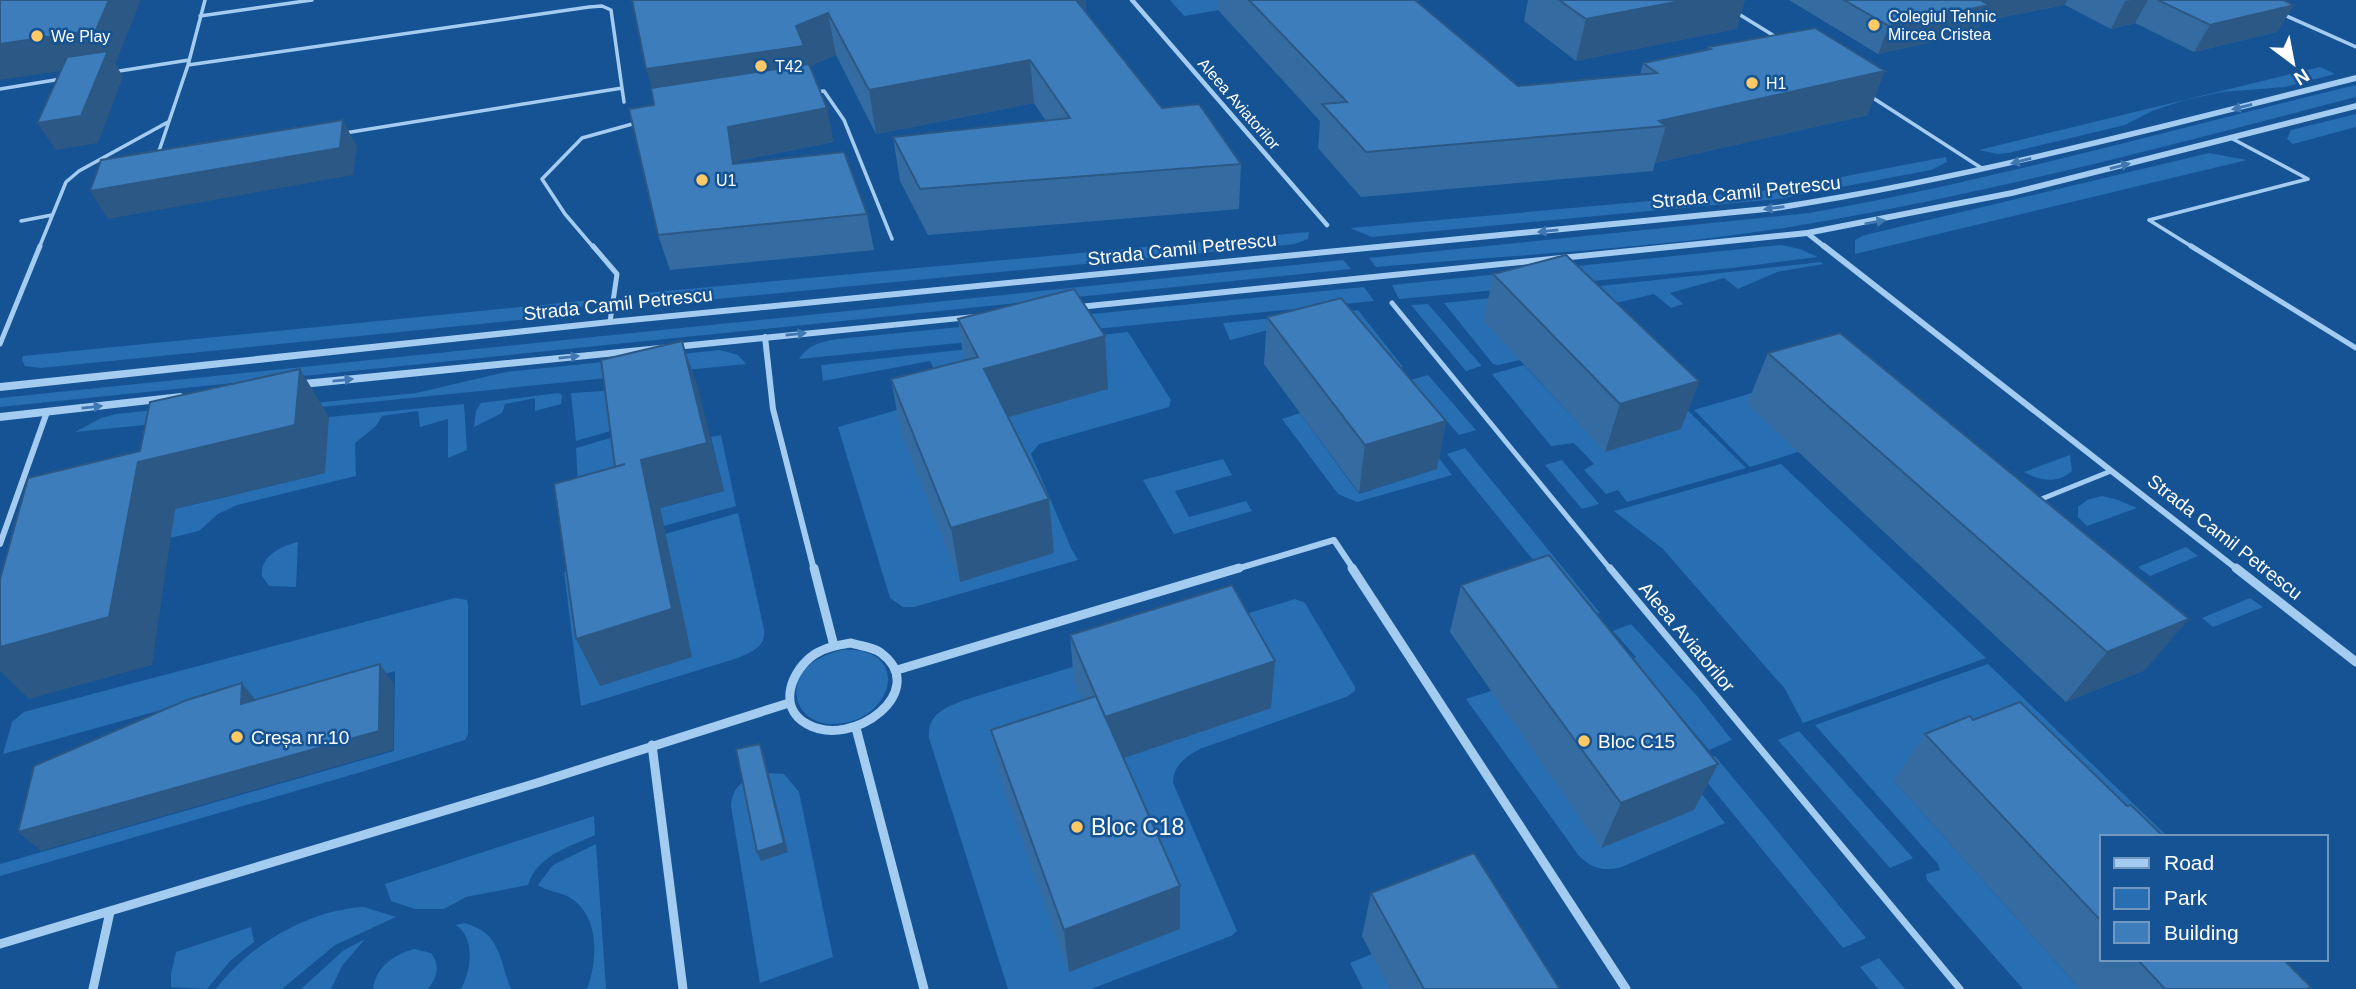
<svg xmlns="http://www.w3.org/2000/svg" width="2356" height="989" viewBox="0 0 2356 989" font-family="Helvetica,sans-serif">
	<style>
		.green { fill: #286eb3; fill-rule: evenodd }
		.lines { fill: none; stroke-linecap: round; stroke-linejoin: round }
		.service-far1 { stroke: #a4ccf1; stroke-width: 3.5 }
		.service { stroke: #a4ccf1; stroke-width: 5 }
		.pedestrian-far2 { stroke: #a4ccf1; stroke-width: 4.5 }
		.pedestrian-far1 { stroke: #a4ccf1; stroke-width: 5 }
		.pedestrian { stroke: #a4ccf1; stroke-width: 7 }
		.minor-far2 { stroke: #a4ccf1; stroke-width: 5 }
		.minor-far1 { stroke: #a4ccf1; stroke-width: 6 }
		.minor { stroke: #a4ccf1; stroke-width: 9 }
		.tertiary { fill: #a4ccf1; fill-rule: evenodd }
		.wall { fill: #346ca2 }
		.shaded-wall { fill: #2b5884 }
		.building { fill: #3d7dbc; stroke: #2b5884; stroke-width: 2 }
		.oneway { fill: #4077b0 }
		.poi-dot { fill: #ffca65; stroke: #155394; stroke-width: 2.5 }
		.labels { text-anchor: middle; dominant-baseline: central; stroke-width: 5; stroke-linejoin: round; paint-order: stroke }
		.far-poi-label { font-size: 16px; fill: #fff; stroke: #155394; text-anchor: start }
		.far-street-label { font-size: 16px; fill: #fff; stroke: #155394 }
		.street-label { font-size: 19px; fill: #fff; stroke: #155394 }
		.poi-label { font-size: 19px; fill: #fff; stroke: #155394; text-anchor: start }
		.near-poi-label { font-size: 23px; fill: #fff; stroke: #155394; text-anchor: start }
	</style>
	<rect width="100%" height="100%" fill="#155394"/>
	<path class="green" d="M1170 0H1277L1184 16Z
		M2320 67 2335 74 2285 87 2222 92 2185 100 2152 111 2125 125 2008 153 1998 154 1979 150Z
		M2356 85V97C2178 143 2000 191 1819 222 1676 248 1521 254 1376 267L1369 258 1809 213C1994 180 2174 129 2356 85Z
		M2356 114V127L2293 144 2287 139 2291 130Z
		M2209 153 2247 160 1855 254V240L1865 235Z
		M1946 157 1947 162 1931 170 1778 199 1372 237 1350 228 1773 190Z
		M1309 232 1308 239 1295 244 675 303 658 302 645 293Z
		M1781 245 1800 249 1818 257 1732 268 1399 299 1392 285Z
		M1343 260 1351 269 0 407V398Z
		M1821 262 1823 264 1777 272 1738 289 1724 278 1670 293 1683 304 1671 308 1654 294 1616 303 1630 316 1605 322 1573 289Z
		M1364 287 1374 301 799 359C809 344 821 342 838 339Z
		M1566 290 1746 468 1627 502 1618 490 1606 494 1584 470 1594 464 1574 443 1551 446 1492 374 1524 365 1605 452 1484 321 1520 360 1498 365 1493 364 1444 303Z
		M592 300 571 313 559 316 41 368 25 366 22 360 23 356Z
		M1428 304 1481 365V366L1466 371 1411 305Z
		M1358 310 1403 367 1388 371 1299 322 1230 340 1223 323Z
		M1128 332 1171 400 1169 407 1039 444 1031 454 1071 548 1078 560 914 607H903L890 598 838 427 946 396 930 361 823 381 821 365Z
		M720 350 738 355 746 364 75 432 101 418 116 414 203 405 274 407 416 393 506 372Z
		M1834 369 1798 452 1750 467 1694 410Z
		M1428 375 1476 430 1459 435 1411 380Z
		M620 390 624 427 576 441 571 393Z
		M558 393 562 395 561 404 535 411V398L505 404 502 413 474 427 476 411 481 403Z
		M464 404 467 450 448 458V419L420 427 418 411 382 416 376 426 355 443 356 476 237 505 218 514 199 531 170 538 175 509 325 473 298 420Z
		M1300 413 1359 494 1437 469 1430 459 1438 457 1452 475 1357 502 1338 494 1282 419Z
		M624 434 630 473 578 486 576 448Z
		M721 435 736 506 664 526 660 508 724 491 711 437Z
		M1465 448 1600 613 1581 619 1447 454Z
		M2070 455 2072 471C2058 484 2040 481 2024 472Z
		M1223 459 1232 475 1175 491 1189 517 1246 501 1252 511 1174 534 1143 480Z
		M1562 460 1599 504 1582 509 1545 465Z
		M1781 464 1986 658 1803 723 1785 689 1663 549 1614 511Z
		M2102 496 2118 500 2137 508 2087 526 2078 517V507L2087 500Z
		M738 513 764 629C766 647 753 651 738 658L581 706 564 572 665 534Z
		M298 542 296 587 269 586 262 576C260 556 281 546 298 542Z
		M2186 547 2198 556 2150 576 2138 567Z
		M455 598 467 600 468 605V734L465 740 358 773 0 876V864L394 751 395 671 259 715 233 690 3 754 12 722 24 712Z
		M2250 598 2263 607 2213 627 2202 618Z
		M1295 599 1305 603 1355 687V691L1346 697 1200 749C1185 757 1173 766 1173 783L1237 931 1231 936 1091 989H1008L929 738C927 714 945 708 964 700ZM1271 708 1108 763 1100 742Z
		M1631 624 1698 697 1732 740 1709 750 1632 659 1636 657 1613 631Z
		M841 650C915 645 894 725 831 724 799 723 785 690 807 667 817 658 828 654 841 650Z
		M1988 664 2168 837H2102L1893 780 2080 989H2023L1927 880 1926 874 1940 870 1938 864 1815 725Z
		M1491 691 1694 784 1725 823 1619 868C1601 871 1592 868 1579 856L1466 699Z
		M1799 731 1913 858 1890 868 1778 740Z
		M1715 756 1866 938 1843 948 1693 765Z
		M764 773 784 774 799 792 833 957 760 983 731 806C733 784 745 779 764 773Z
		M594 816 595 835C570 847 537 855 528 885L466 897 444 909H415L391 901 385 884Z
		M596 844 606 989H587C598 960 600 915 569 897 559 892 546 891 538 885L553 865Z
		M364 907 396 917 335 945 282 989H216C249 945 308 910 364 907Z
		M465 923C502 934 499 960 511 989H461C471 970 476 939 456 925Z
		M251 927 254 942 230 961 207 989 171 987V974L176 952Z
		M365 939 342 966 331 989H301L344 950Z
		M414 949 431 953C441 966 437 977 428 989H373C376 967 393 955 414 949Z
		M1372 954 1390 989H1363L1350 963Z
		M1879 958 1905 989H1878L1860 967Z"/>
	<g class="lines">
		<path class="service-far1" d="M1737 13 1776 37
			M2282 14 2356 47
			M200 16 312 0
			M188 65 589 7 602 6 611 10 622 88 345 133
			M113 72 189 60
			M622 88 624 102
			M0 89 61 79
			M815 92 824 91 844 120 892 239
			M1870 96 1983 169
			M2231 138 2308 179
			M158 154 188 65 205 0
			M21 221 52 215
			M39 248 66 182 79 171 168 122
			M594 248 565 214 542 179 582 138 636 123
			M2194 248 2149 220 2308 179"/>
		<path class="service" d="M593 246 617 274 610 322
			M2191 246 2356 348
			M0 344 40 246
			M2039 500 2111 471"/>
		<path class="pedestrian-far2" d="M1132 0 1327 225"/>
		<path class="pedestrian-far1" d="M1392 303 1611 570"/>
		<path class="pedestrian" d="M1610 568 1960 989"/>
		<path class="minor-far2" d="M1807 233 1826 248"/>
		<path class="minor-far1" d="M1824 246 2238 570
			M765 337 773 409 814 570
			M0 544 47 412
			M1233 570 1334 540 1354 570"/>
		<path class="minor" d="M814 568 834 646
			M1352 568 1626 989
			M2236 568 2356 662
			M851 643C860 646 874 647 881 653 931 690 853 750 807 724 776 707 792 669 815 654 826 647 839 645 851 643Z
			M897 670 1239 568
			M856 728 924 989
			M652 745 683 989
			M0 944 540 782 789 703
			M93 989 110 912"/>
		<path class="tertiary" d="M2356 75V81C2163 129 1972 180 1776 211L610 325 0 391V383L610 319 1776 205C1972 175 2163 123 2356 75Z
			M2356 103V109L2012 196 1807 236 1069 311 1064 308 1069 305 1807 230 2012 190Z
			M975 314 979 315 980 317 979 319 293 389 287 385 293 381Z
			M181 393 187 397 185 400 0 421V413Z"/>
	</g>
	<path class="wall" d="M632 0H1086V13L1162 108 1241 164 1239 209 928 235 900 181 893 137 1046 121 1034 103 876 134 836 55 810 66 834 142 737 161 738 164 867 214 874 250 670 270 658 235 654 105 652 87Z
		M1218 0H1415L1518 86 1640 75 1643 63 1707 49 1708 47 1868 115 1655 163 1653 171 1361 197 1318 148 1320 121 1218 10Z
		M1528 0H1745L1736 29 1576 61 1524 21Z
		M1789 0H2283L2294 5 2277 32 2194 52 2135 23 2111 29 2065 5 1982 21 1977 32 1878 54Z
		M1493 274 1699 381 1681 429 1605 452 1484 321Z
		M1267 317 1446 421 1437 469 1359 493 1264 364Z
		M958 319 1108 389 1008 418 1054 553 960 582 901 433 891 379 964 361Z
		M1768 353 2145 670 2066 702 1747 404Z
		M1461 585 1718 764 1694 810 1601 848 1450 632Z
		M1070 635 1271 708 1123 758 1180 929 1069 972 999 776 991 730 1082 700 1074 682Z
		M1925 734 2102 837V959H2283L2308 989H2080L1893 780Z
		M1371 893 1560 989H1390L1362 936Z"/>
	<path class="shaded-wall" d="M109 0H141L116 62 115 63 123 77 98 143 56 150 37 123 102 65 0 80V44Z
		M1069 0H1086L1087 29Z
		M1686 0H1745L1736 29 1576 61 1586 19Z
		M1975 0H2067L2065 5 1982 21 1977 32 1878 54 1889 26Z
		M2132 0H2148L2135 23 2111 29 2125 1Z
		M2294 5 2277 32 2194 52 2210 25Z
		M828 13 836 55 809 67 659 112 646 69 796 26Z
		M1030 60 1034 103 876 134 869 90Z
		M1885 71 1868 115 1655 163 1666 126 1659 121Z
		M827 108 834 142 737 161 743 199 733 164 728 127Z
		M343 120 357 147 353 175 108 219 90 191Z
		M1105 336 1108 389 991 422 984 369Z
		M682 341 698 388 724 491 660 508 692 657 600 686 576 639 641 460Z
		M300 369 329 417 325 473 175 509 152 665 29 699 0 671V647L138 462Z
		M1699 381 1681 429 1605 452 1620 404Z
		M1446 421 1437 469 1359 493 1365 445Z
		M1049 499 1054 553 960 582 951 528Z
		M2189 619 2145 670 2066 702 2107 652Z
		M1275 661 1271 708 1109 763 1105 717Z
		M380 664 394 684 393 750 41 851 18 832Z
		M242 683 258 703 241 704Z
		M760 744 764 754 788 852 761 861 757 852Z
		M1718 764 1694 810 1601 848 1621 803Z
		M1180 886V929L1069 972 1064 930Z"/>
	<path class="building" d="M0 0H109L96 30 0 44Z
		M632 0H1076L1162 108 1199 104 1241 164 920 189 893 137 1070 118 1030 60 869 90 828 13 796 26 804 46 646 69Z
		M1249 0H1415L1518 86 1657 73 1643 63 1711 49 1708 47 1815 28 1885 71 1659 121 1666 126 1366 152 1322 104 1347 102Z
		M1559 0H1686L1586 19Z
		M1844 0H1980L1989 5 1889 26Z
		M2158 0H2283L2294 5 2210 25Z
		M108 51 81 116 37 123 67 57Z
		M809 64 827 108 728 127 733 164 844 152 867 214 658 235 629 109 654 105 651 88Z
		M343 120 340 148 90 191 101 160Z
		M1566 255 1699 381 1620 404 1493 274Z
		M1074 289 1105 336 984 369 1049 499 951 528 891 379 978 357 958 319Z
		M1341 298 1446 421 1365 445 1267 317Z
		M1840 333 2189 619 2107 652 1768 353Z
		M682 341 707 443 641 460 672 609 576 639 554 484 625 464 615 467 601 360Z
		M300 369 295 425 138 462 109 617 0 647V579L28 478 140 451 150 402Z
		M1549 555 1718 764 1621 803 1461 585Z
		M1232 585 1275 661 1105 717 1070 635Z
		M380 664 379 731 18 832 34 766 184 701 242 683 241 704Z
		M1096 696 1180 886 1064 930 991 730Z
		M2020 702 2127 806 2131 805 2164 837H2102V922L1925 734 1970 716 1973 720Z
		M760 744 784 843 757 852 736 749Z
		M1474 853 1560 989H1424L1371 893Z
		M2137 959H2283L2311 987 2306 989H2165Z"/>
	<defs><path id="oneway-solid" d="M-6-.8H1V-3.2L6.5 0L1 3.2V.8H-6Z" transform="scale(1.75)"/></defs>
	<g class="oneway">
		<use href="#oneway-solid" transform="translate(2242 107) rotate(166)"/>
		<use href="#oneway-solid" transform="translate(2021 161) rotate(166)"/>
		<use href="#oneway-solid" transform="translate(2120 166) rotate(-14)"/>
		<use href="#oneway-solid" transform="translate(1774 208) rotate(173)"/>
		<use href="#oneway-solid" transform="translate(1875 222) rotate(-10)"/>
		<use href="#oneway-solid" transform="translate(1548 231) rotate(174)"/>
		<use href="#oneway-solid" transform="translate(796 334) rotate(-6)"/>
		<use href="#oneway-solid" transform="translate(569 357) rotate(-6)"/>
		<use href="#oneway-solid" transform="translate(343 380) rotate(-6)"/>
		<use href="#oneway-solid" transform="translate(92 407) rotate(-6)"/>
	</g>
	<g class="poi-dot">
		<circle cx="1874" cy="25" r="7"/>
		<circle cx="37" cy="36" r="7"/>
		<circle cx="761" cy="66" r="7"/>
		<circle cx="1752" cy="83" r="7"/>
		<circle cx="702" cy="180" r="7"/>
		<circle cx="237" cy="737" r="7"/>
		<circle cx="1584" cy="741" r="7"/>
		<circle cx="1077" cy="827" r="7"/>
	</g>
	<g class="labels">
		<g class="far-poi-label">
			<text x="1888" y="16">Colegiul Tehnic<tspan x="1888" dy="18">Mircea Cristea</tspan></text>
			<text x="51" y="36">We Play</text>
			<text x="775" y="66">T42</text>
			<text x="1766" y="83">H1</text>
			<text x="716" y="180">U1</text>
		</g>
		<g class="far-street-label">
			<text transform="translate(1239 104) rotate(49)">Aleea Aviatorilor</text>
		</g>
		<g class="street-label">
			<text transform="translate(1746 192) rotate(-6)">Strada Camil Petrescu</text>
			<text transform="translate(1182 249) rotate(-6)">Strada Camil Petrescu</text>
			<text transform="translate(618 304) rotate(-6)">Strada Camil Petrescu</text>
			<text transform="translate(2225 537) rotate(38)">Strada Camil Petrescu</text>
			<text transform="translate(1687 637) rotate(50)">Aleea Aviatorilor</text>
		</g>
		<g class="poi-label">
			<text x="251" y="737">Creșa nr.10</text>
			<text x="1598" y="741">Bloc C15</text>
		</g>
		<g class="near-poi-label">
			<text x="1091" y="827">Bloc C18</text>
		</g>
	</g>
	<rect x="2100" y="835" width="228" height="126" fill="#155394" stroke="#7398bf" stroke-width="2"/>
	<rect x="2114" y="858" width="35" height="10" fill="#a4ccf1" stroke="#7398bf" stroke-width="2"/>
	<text x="2164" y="870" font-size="21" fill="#ffffff">Road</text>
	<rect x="2114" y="888" width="35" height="21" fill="#286eb3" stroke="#7398bf" stroke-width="2"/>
	<text x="2164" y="905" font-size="21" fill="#ffffff">Park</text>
	<rect x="2114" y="922" width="35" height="21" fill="#3d7dbc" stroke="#7398bf" stroke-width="2"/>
	<text x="2164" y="940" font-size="21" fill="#ffffff">Building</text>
	<g transform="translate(2293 63) rotate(148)" stroke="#155394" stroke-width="5" paint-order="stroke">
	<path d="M0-5L12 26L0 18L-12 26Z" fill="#ffffff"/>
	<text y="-10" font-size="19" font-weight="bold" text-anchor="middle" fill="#ffffff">N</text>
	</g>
</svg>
